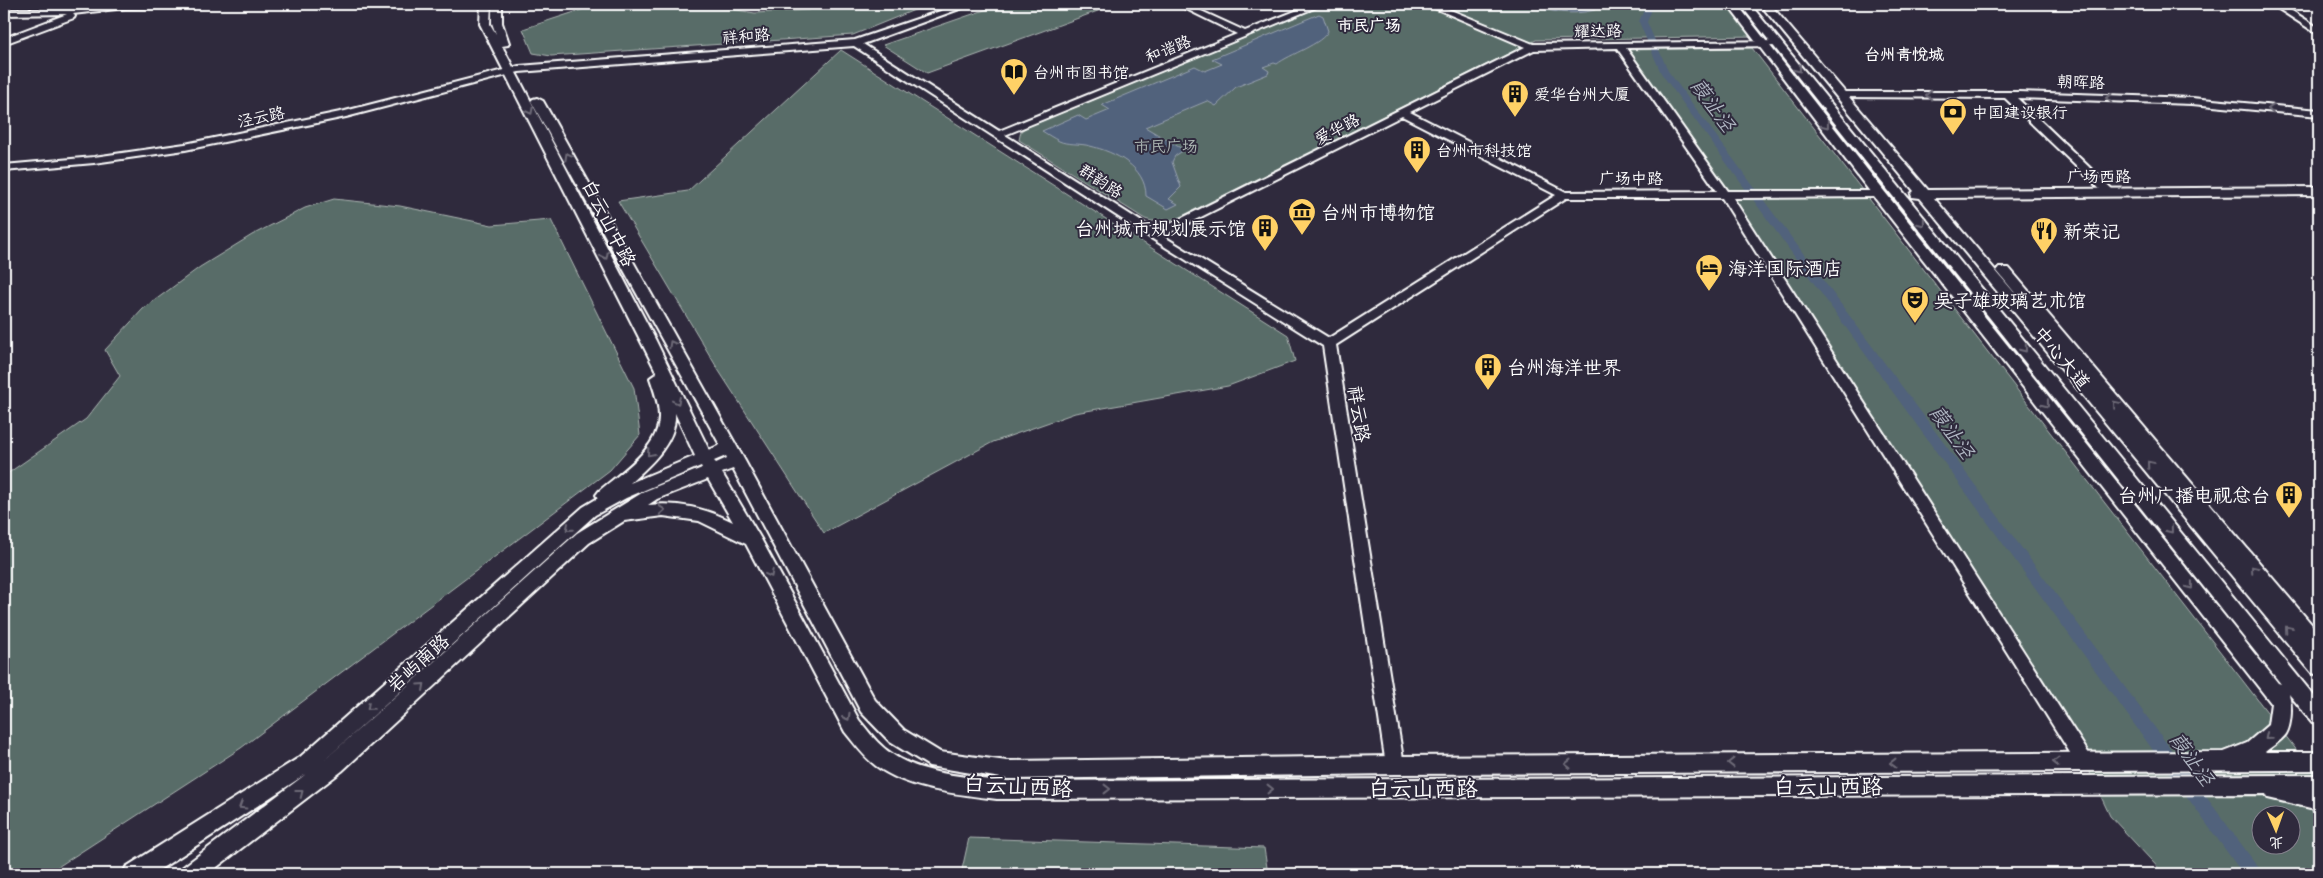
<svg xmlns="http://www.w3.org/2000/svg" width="2323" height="878" viewBox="0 0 2323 878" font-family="'Shantell Sans','LXGW WenKai TC',sans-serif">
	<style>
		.green { fill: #586c67; stroke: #acb6b3; fill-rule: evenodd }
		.water { fill: #51627c; stroke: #97a1b0 }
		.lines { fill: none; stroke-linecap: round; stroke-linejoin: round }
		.canal { fill: #51627c; fill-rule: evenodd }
		.minor-casing { stroke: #fff; stroke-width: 4 }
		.major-casing { stroke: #fff; stroke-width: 4 }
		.minor { fill: #2f2a3d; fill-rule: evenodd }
		.major { fill: #2f2a3d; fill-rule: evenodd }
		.oneway { stroke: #6d6a77 }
		.labels { text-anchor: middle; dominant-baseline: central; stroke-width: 4; stroke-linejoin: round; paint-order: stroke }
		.far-neighbourhood-label { font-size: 16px; font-weight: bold; fill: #fff; stroke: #2f2a3d }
		.far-street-label { font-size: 16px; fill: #fff; stroke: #2f2a3d }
		.far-poi-label { font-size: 16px; fill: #fff; stroke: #2f2a3d; text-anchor: start }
		.far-park-label { font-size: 16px; fill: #acb6b3; stroke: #2f2a3d }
		.poi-label { font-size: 19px; fill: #fff; stroke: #2f2a3d; text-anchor: start }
		.street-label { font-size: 19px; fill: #fff; stroke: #2f2a3d }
		.water-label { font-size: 20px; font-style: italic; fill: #b1b8c4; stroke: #2f2a3d }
		.near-street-label { font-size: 22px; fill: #fff; stroke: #2f2a3d }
	</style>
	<rect width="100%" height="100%" fill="#2f2a3d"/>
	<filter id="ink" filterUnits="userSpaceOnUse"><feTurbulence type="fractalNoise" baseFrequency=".02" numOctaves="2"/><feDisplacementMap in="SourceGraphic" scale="10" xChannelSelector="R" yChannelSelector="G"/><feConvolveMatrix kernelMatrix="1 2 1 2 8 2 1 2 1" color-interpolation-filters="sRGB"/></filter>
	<g filter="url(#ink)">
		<path class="green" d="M599 4H699L755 13 808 10 823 4H929L853 35 551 56 533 53 523 29Z
			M1002 4H1117L927 73 883 45Z
			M1327 4H1728L1754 36 1536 40 1176 219 1152 221 1145 219 1019 140 1021 131 1027 127Z
			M1752 48 2319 779V874H2164L2110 816 2085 762 1733 206 1622 50ZM2260 816H2290V846H2260Z
			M841 50 1288 335 1295 361 1228 386 1075 413 993 442 824 533 719 371 618 201 688 191Z
			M334 199 400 206 492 225 551 220 634 388 640 435 610 470 241 748 47 874H4V476L86 419 120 376 105 350 143 309 200 267 252 235 305 208Z
			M969 838 1264 848 1268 874H961Z"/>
		<path class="water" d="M1526 4H1592L1595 10C1572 16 1549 12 1526 4Z
			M1319 14 1323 16 1328 31C1322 44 1290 54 1277 64L1274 63 1263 67 1269 71 1268 74 1236 87 1216 106 1207 101 1145 127 1184 150 1175 156 1172 162 1181 187 1169 199 1178 204 1168 209 1146 196C1146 167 1115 152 1090 146 1080 143 1067 145 1059 141 1053 138 1047 134 1042 131L1078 115 1086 120 1110 110 1102 105 1195 66 1205 71 1222 64 1212 59Z"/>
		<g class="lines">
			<path class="canal" d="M1646 4H1654L1647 22 1668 71 2259 868 2261 874H2243L1661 73 1639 22Z"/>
			<defs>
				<path id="minor" d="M113 4H171L167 7 125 8 73 14 75 16 74 18 4 44V38L67 14 4 15V9H65Z
					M961 4H973L863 44 999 131 1237 34 1176 4H1186L1245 31 1313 4H1324L1005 135 1156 231 1525 47 1425 4H1436L1533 44 1780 41V45L1777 46 1626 48 1728 191H1879L1884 194 1879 197 1733 198 2091 757 2094 762 2091 767 2085 770 2079 767 1722 198H1566L1336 345 1404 765 1401 770 1395 773 1389 770 1386 765 1323 346 1151 238 854 46 519 72 346 117 185 150 94 163 4 171V165L94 157 185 144 345 111 519 66 855 40ZM1617 48 1717 191 1566 192 1410 112 1534 50ZM1402 116 1556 195 1329 338 1163 236Z
					M2271 4H2281L2319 28V35Z
					M1842 92H2018L2192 98 2319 110V116L2192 104 2017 98 2113 190 2114 192 2109 195 2105 194 2005 98 1839 97V93Z"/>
				<path id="major" d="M481 4H491L490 24 496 34 492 23V4H502V23L509 43 508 45 502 46 656 341 709 450 720 445 531 101 533 99 537 98 543 101 745 461 875 700 904 730 940 752 1007 761 1395 756 2224 752 2247 743 2268 725 2271 703 1874 197 1727 4H1737L1884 191 2278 683 2281 684 1740 4H1750L2319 702V724L2312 722 2289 694C2292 704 2292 724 2286 734 2281 741 2271 747 2265 752H2319V770L1395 774 1007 779 929 766 890 742 861 712 733 469 722 473 761 539 859 720C869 732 878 745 892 754 921 774 962 776 997 781L2319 775V810L2268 798 2266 794 997 799C957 794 909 790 876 766 863 756 855 744 845 732L746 544 699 521 663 516 624 521 589 543 342 771 208 874H180L183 867 306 774 153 874H123L126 867 300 757 583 507 598 498 596 495 599 491C621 472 660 448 659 416 659 403 654 390 650 378L657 373 480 24ZM675 413 695 456 630 483C650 465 677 442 675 413ZM726 456 727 458 716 463 714 461ZM701 466 702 468 645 491 577 533 319 765 595 515 626 498ZM708 479 733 522C705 508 679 502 648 505L657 499Z
					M1760 4H1770L1928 190 2319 187V195L1934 198 2029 310 1997 271 1999 268H2009L2319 633V675L2312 673 1920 198 1912 197 1911 194 1914 191Z"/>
			</defs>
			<use href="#minor" class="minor-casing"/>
			<use href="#major" class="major-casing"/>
			<use href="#minor" class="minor"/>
			<use href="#major" class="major"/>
		</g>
		<defs><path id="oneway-chevron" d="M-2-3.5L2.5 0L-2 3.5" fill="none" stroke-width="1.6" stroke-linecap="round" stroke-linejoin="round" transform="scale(1.25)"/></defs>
		<g class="oneway">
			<use href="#oneway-chevron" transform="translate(1798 69) rotate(51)"/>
			<use href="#oneway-chevron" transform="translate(1929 95) rotate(-180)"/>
			<use href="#oneway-chevron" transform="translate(2109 98) rotate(-178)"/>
			<use href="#oneway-chevron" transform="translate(2271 109) rotate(-175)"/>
			<use href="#oneway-chevron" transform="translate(530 111) rotate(63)"/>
			<use href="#oneway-chevron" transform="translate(1826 125) rotate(52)"/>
			<use href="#oneway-chevron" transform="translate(568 156) rotate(-119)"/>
			<use href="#oneway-chevron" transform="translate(1922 223) rotate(51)"/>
			<use href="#oneway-chevron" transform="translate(605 256) rotate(63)"/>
			<use href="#oneway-chevron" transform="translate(672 344) rotate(-119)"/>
			<use href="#oneway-chevron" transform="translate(2024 349) rotate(51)"/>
			<use href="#oneway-chevron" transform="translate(677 401) rotate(65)"/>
			<use href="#oneway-chevron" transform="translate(2046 404) rotate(52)"/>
			<use href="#oneway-chevron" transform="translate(2116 404) rotate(-130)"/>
			<use href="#oneway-chevron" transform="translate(650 453) rotate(131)"/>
			<use href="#oneway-chevron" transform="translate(2150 464) rotate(-130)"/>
			<use href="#oneway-chevron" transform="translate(662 510) rotate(-4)"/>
			<use href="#oneway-chevron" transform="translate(569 528) rotate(139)"/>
			<use href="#oneway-chevron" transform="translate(2170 530) rotate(51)"/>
			<use href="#oneway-chevron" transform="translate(2254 569) rotate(-130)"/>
			<use href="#oneway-chevron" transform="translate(770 574) rotate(62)"/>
			<use href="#oneway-chevron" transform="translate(2190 586) rotate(52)"/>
			<use href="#oneway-chevron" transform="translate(2288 629) rotate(-130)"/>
			<use href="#oneway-chevron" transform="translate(422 686) rotate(-42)"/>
			<use href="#oneway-chevron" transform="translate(370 707) rotate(138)"/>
			<use href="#oneway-chevron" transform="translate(847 717) rotate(60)"/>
			<use href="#oneway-chevron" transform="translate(2268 737) rotate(140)"/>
			<use href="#oneway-chevron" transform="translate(2056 762) rotate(180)"/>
			<use href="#oneway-chevron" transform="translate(1731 763) rotate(180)"/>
			<use href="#oneway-chevron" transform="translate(1893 763) rotate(180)"/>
			<use href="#oneway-chevron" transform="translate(1568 764) rotate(180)"/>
			<use href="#oneway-chevron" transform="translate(1107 789)"/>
			<use href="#oneway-chevron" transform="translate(1270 789)"/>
			<use href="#oneway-chevron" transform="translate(300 793) rotate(-38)"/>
			<use href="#oneway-chevron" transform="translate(242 806) rotate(148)"/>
		</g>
	</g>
	<defs>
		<symbol id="library-pin" viewBox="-11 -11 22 30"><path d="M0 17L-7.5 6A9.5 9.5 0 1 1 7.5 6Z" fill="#ffd166" stroke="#2f2a3d"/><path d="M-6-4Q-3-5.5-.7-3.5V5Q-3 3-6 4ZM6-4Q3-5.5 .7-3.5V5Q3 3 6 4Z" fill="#111"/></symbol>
		<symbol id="building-pin" viewBox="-11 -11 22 30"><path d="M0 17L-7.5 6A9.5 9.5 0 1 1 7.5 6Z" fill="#ffd166" stroke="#2f2a3d"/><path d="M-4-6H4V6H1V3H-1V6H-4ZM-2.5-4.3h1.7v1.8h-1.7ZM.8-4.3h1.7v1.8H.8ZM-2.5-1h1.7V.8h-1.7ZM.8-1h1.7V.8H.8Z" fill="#111"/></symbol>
		<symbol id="bank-pin" viewBox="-11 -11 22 30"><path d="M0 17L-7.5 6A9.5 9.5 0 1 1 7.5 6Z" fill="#ffd166" stroke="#2f2a3d"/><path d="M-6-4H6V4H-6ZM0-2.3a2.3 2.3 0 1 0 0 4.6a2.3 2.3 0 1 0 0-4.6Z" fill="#111"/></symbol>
		<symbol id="museum-pin" viewBox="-11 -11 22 30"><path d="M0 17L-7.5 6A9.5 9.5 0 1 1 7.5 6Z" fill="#ffd166" stroke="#2f2a3d"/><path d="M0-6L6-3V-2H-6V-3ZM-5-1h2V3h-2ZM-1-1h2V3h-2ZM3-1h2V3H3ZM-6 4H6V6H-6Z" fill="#111"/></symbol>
		<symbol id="restaurant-pin" viewBox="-11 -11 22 30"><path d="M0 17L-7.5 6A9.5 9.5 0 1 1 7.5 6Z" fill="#ffd166" stroke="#2f2a3d"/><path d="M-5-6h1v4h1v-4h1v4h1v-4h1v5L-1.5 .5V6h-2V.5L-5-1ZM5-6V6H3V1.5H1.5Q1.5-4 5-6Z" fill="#111"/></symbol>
		<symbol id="hotel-pin" viewBox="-11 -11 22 30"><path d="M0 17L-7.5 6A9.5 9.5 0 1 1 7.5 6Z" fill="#ffd166" stroke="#2f2a3d"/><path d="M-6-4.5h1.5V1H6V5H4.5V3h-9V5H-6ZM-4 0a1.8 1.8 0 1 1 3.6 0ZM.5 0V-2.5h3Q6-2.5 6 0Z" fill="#111"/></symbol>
		<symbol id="theatre-pin" viewBox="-11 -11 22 30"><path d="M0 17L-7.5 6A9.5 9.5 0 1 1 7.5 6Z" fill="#ffd166" stroke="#2f2a3d"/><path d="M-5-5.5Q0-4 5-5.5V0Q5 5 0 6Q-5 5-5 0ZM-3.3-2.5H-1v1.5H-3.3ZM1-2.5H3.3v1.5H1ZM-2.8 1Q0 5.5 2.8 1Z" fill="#111"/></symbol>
	</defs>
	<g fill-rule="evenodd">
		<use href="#library-pin" x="998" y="56" width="32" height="43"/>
		<use href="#building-pin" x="1499" y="78" width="32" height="43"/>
		<use href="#bank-pin" x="1937" y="96" width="32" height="43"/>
		<use href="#building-pin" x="1401" y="134" width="32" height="43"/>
		<use href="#museum-pin" x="1286" y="196" width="32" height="43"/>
		<use href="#building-pin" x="1249" y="212" width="32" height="43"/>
		<use href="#restaurant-pin" x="2028" y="215" width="32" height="43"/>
		<use href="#hotel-pin" x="1693" y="252" width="32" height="43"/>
		<use href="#theatre-pin" x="1899" y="284" width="32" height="43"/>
		<use href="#building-pin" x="1472" y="351" width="32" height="43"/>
		<use href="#building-pin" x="2273" y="479" width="32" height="43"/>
	</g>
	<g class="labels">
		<g class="far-neighbourhood-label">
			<text x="1369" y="25">市民广场</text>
			<text x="1904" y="54">台州青悦城</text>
		</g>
		<g class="far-street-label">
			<text transform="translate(1598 31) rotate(-1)">耀达路</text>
			<text transform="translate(746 36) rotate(-5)">祥和路</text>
			<text transform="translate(1168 49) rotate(-22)">和谐路</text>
			<text transform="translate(2081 82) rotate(2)">朝晖路</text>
			<text transform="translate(261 117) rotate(-12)">泾云路</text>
			<text transform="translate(1337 129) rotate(-27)">爱华路</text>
			<text x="2099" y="176">广场西路</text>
			<text x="1631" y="178">广场中路</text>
			<text transform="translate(1101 181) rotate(33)">群韵路</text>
		</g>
		<g class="far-poi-label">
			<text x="1033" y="72">台州市图书馆</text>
			<text x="1534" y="94">爱华台州大厦</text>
			<text x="1972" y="112">中国建设银行</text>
			<text x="1436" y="150">台州市科技馆</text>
		</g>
		<g class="far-park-label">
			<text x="1166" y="146">市民广场</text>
		</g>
		<g class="poi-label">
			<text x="1321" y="212">台州市博物馆</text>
			<text x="1246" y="228" text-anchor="end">台州城市规划展示馆</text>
			<text x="2063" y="231">新荣记</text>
			<text x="1728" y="268">海洋国际酒店</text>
			<text x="1934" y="300">吴子雄玻璃艺术馆</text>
			<text x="1507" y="367">台州海洋世界</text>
			<text x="2270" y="495" text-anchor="end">台州广播电视总台</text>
		</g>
		<g class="street-label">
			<text transform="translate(609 223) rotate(63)">白云山中路</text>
			<text transform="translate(2062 358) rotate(50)">中心大道</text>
			<text transform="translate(1359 414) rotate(81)">祥云路</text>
			<text transform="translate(418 663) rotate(-42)">岩屿南路</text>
		</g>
		<g class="water-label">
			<text transform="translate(1713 105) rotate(54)">葭沚泾</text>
			<text transform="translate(1952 432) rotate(54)">葭沚泾</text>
			<text transform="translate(2192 759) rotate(54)">葭沚泾</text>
		</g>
		<g class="near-street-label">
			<text transform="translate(1018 786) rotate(3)">白云山西路</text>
			<text x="1828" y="786">白云山西路</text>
			<text x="1423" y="788">白云山西路</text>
		</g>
	</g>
	<rect width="2323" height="878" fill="none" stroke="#2f2a3d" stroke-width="20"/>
	<rect x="10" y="10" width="2303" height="858" fill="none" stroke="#fff" stroke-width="2" filter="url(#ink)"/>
	<g transform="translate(2276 830) rotate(178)"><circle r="24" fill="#2f2a3d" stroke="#827f8b"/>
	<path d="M0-4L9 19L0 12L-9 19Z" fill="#ffd166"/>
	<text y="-8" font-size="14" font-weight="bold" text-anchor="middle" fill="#ffffff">北</text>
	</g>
</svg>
